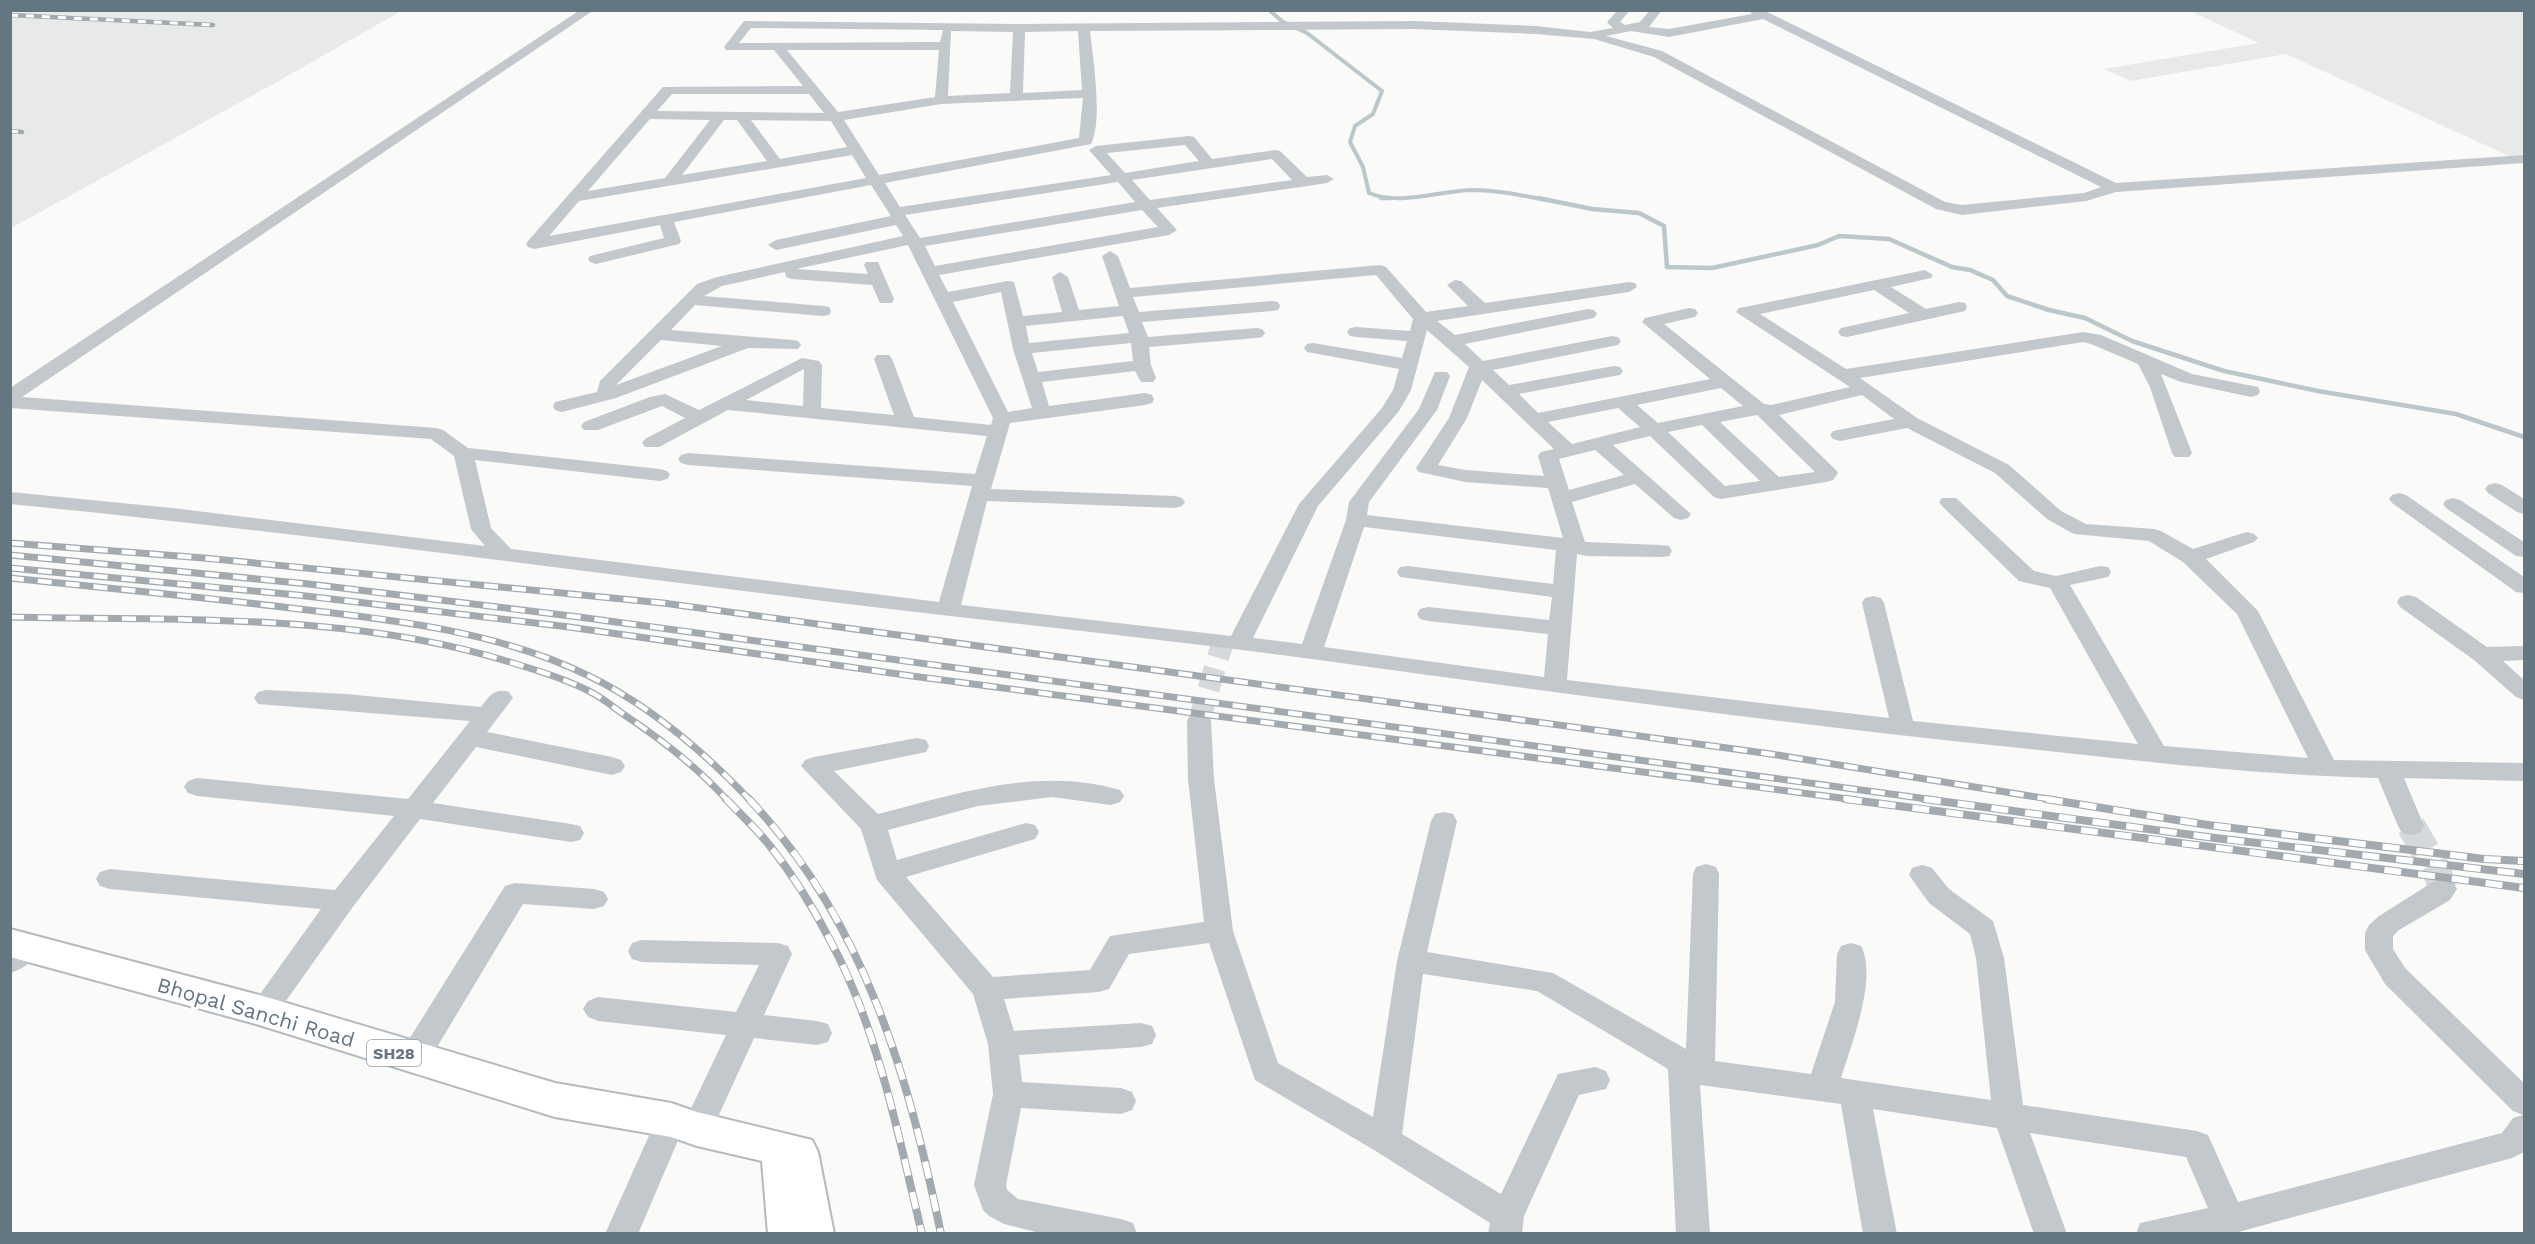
<svg xmlns="http://www.w3.org/2000/svg" width="2535" height="1244" viewBox="0 0 2535 1244" font-family="'Work Sans',sans-serif">
	<style>
		.built { fill: #e8e9e9 }
		.lines { fill: none; stroke-linecap: round; stroke-linejoin: round }
		.stream-far1 { stroke: #bbc7cb; stroke-width: 4 }
		.stream { stroke: #bbc7cb; stroke-width: 4.5 }
		.minor-tunnel-far1 { stroke: #d5d9db; stroke-width: 22; stroke-dasharray: 22 11; stroke-linecap: butt }
		.minor-tunnel { stroke: #d5d9db; stroke-width: 29; stroke-dasharray: 29 15; stroke-linecap: butt }
		.major-casing { stroke: #b5babe; stroke-width: 4 }
		.minor { fill: #c3c8cc; fill-rule: evenodd }
		.major { fill: #fff; fill-rule: evenodd }
		.rail-far2-casing { stroke: #a2aab0; stroke-width: 4.5 }
		.rail-far1-casing { stroke: #a2aab0; stroke-width: 7 }
		.rail-casing { stroke: #a2aab0; stroke-width: 8 }
		.rail-far2 { stroke: #fff; stroke-width: 3; stroke-dasharray: 8; stroke-linecap: butt }
		.rail-far1 { stroke: #fff; stroke-width: 4.5; stroke-dasharray: 14; stroke-linecap: butt }
		.rail { stroke: #fff; stroke-width: 6; stroke-dasharray: 17; stroke-linecap: butt }
		.labels { text-anchor: middle; dominant-baseline: central; stroke-width: 6; stroke-linejoin: round; paint-order: stroke }
		.shield { fill: #fff; stroke: #939fa8; stroke-width: 1.5 }
		.shield-label { font-size: 16px; font-weight: bold; fill: #657683 }
		.near-street-label { font-size: 21px; fill: #657683; stroke: #fff }
	</style>
	<rect width="100%" height="100%" fill="#fafaf8"/>
	<path class="built" d="M11 10H401V11L275 83 11 228Z
		M2190 11H2524V155L2509 156 2286 54 2131 81 2104 69 2259 43Z"/>
	<g class="lines">
		<path class="stream-far1" d="M1269 10 1283 22 1307 33 1382 91 1373 114 1355 126 1350 142 1363 167 1369 193C1399 206 1438 191 1471 190 1497 190 1521 195 1546 200"/>
		<path class="stream" d="M1381 198H1390
			M1538 198 1592 209 1639 213 1664 226 1667 267 1712 268 1818 245 1839 236 1889 239 1952 267 1970 270 1993 280 2007 296 2049 310 2085 318 2132 341 2224 371 2318 391 2456 414 2524 437"/>
		<path class="minor-tunnel-far1" d="M1199 721 1223 641"/>
		<path class="minor-tunnel" d="M2411 826 2437 871 2443 889"/>
		<defs>
			<path id="major" d="M10 929 263 996 555 1083 671 1103 697 1112 812 1140 818 1152 834 1234H768L762 1161 697 1146 671 1137 555 1117 256 1024 10 957Z"/>
		</defs>
		<use href="#major" class="major-casing"/>
		<path class="minor" d="M580 10H594L22 397 436 428 443 430 468 448 660 469 667 471 670 475 667 479 660 481 475 460 491 528 511 549 939 602 972 486 688 465 681 463 678 459 681 455 688 453 975 474 987 436 728 410 659 447H645L642 443 645 439 685 418 662 406 598 430H584L581 426 584 422 650 397 665 394 699 410 802 358 819 361 822 365 821 408 894 415 874 359 877 355H889L892 359 914 417 991 425 993 418 908 245 796 269 868 274 864 265 866 262H878L894 299 892 303H880L872 285 792 279 786 277 785 272 722 286 704 296 823 306 829 307 831 311 829 315 823 316 695 305 671 330 792 340 798 341 801 345 798 349 748 348 616 398 562 412 555 410 553 406 555 402 597 392 600 381 697 284 717 277 903 236 896 225 776 250 768 245 776 240 891 216 871 185 674 222 681 241 679 244 596 264 590 262 588 259 590 256 664 238 660 225 534 249 528 247 526 244 528 241 663 87 803 86 774 50H726L724 47 744 21 1019 24 1414 21 1536 26 1590 32 1613 28 1607 22 1618 10H1630L1620 22 1625 25 1640 22 1650 10H1662L1649 27 1669 29 1752 14 1748 10H1763L2116 183 2524 155V163L2116 192 2086 201 1962 215 1936 209 1654 57 1594 39 1536 34 1414 29 1090 31C1093 58 1103 121 1091 144L885 183 900 207 1111 175 1089 150 1096 146 1189 136 1194 137 1212 159 1275 150 1280 151 1307 177 1327 175 1334 179 1327 183 1157 208 1177 230 1169 235 939 275 948 292 1008 281 1014 282 1023 316 1062 312 1052 277 1060 272 1068 277 1079 310 1119 306 1102 256 1110 251 1118 256 1130 288 1380 265 1386 267 1426 312 1468 306 1447 285 1455 280 1461 281 1485 303 1629 282 1635 283 1637 287 1629 292 1437 321 1455 335 1588 309 1594 310 1597 314 1594 318 1465 344 1483 361 1612 336 1618 337 1621 341 1618 345 1493 370 1509 385 1614 366 1620 367 1623 371 1620 375 1614 376 1519 394 1538 413 1710 379 1642 322 1645 318 1689 308 1695 309 1698 313 1695 317 1664 324 1764 404 1771 405 1850 387 1736 312 1739 308 1745 307 1925 270 1933 275 1931 278 1891 287 1926 309 1959 302 1965 303 1967 307 1965 311 1847 337 1841 336 1838 332 1841 328 1909 313 1874 290 1760 314 1846 369 2083 332 2101 335 2192 374 2258 387 2260 391 2258 395 2251 397 2181 382 2161 374 2192 453 2189 457H2175L2172 453 2150 387 2138 364 2091 344 2083 342 1860 378 1917 418 2009 465 2061 511 2086 524 2154 529 2161 531 2193 549 2240 534 2247 532 2254 534 2258 538 2254 542 2206 559 2258 611 2334 760 2524 763V781L2404 778 2424 826 2420 833 2411 835 2402 833 2398 826 2378 778C2258 775 2139 761 2020 748 1786 724 1552 692 1319 660 1157 638 994 622 831 602 558 568 285 531 10 504V492L172 508 485 546 471 529 454 456 431 439 10 408V388ZM1763 19 2101 187 2084 193 1962 205 1945 202 1662 51 1606 36 1631 31 1669 37ZM751 28 943 30 940 42 739 43ZM951 31 1013 32 1010 93 948 96ZM1078 31 1082 90 1023 93 1025 32ZM787 50H939L935 97 838 112ZM672 94H809L824 113 657 111ZM1083 98 1079 138 879 175 844 120 941 104ZM650 119 710 120 665 178 588 191ZM724 120H737L767 161 682 175ZM751 120 831 121 847 147 780 159ZM1185 145 1199 161 1125 173 1107 153ZM852 155 866 178 549 236 579 201ZM1272 159 1292 180 1150 200 1132 180ZM1118 182 1135 202 920 238 905 215ZM1142 210 1158 227 935 266 925 246ZM1376 275 1413 319 1410 331 1356 327 1350 328 1347 332 1350 336 1356 337 1407 341 1402 358 1313 343 1307 344 1304 348 1307 352 1313 353 1399 369 1393 390 1382 408 1299 504 1231 636 961 605 987 501 1175 508 1182 506 1185 502 1182 498 1175 496 991 489 1010 423 1145 405 1152 403 1154 399 1152 395 1145 393 1049 406 1042 382 1135 371 1141 382H1153L1156 378 1151 365 1149 347 1256 338 1262 337 1265 333 1262 329 1256 328 1148 337 1142 322 1272 311 1278 310 1280 306 1278 302 1272 301 1139 312 1133 297ZM1001 292 1013 349 1032 408 1008 412 953 302ZM1123 316 1129 333 1029 343 1026 326ZM1427 330 1469 367 1449 418 1416 468 1419 472 1465 482 1548 488 1563 538 1367 515 1369 502 1437 410 1450 376 1447 372H1435L1419 409 1349 502 1346 520 1302 644 1253 638 1318 506 1399 411 1411 390ZM661 340 722 346 616 385ZM1131 343 1133 361 1038 372 1032 353ZM804 369 803 406 746 400ZM1482 380 1554 449 1541 452 1538 456 1544 476 1465 470 1438 465 1467 418ZM1721 388 1743 406 1658 423 1637 405ZM1862 395 1894 419 1833 431 1830 435 1833 439 1840 441 1907 428 1995 473 2047 519 2074 534 2149 541 2183 562 2237 614 2308 758 2164 746 2070 585 2108 577 2111 572 2108 567 2100 566 2056 576 2034 571 1956 498H1942L1939 502 1942 506 2019 581 2050 588 2138 744 1913 721 1884 603 1881 598 1873 596 1865 598 1862 603 1889 718 1567 680 1577 554 1587 556 1661 557 1669 556 1672 551 1669 546 1661 545 1585 542 1572 502 1635 484 1674 518 1681 520 1688 518 1691 514 1613 445 1650 436 1714 497 1721 499 1826 482 1833 480 1838 473 1835 469 1779 415ZM1618 408 1640 427 1572 444 1548 422ZM1757 415 1815 472 1779 477 1720 422ZM1702 425 1760 481 1725 486 1668 432ZM1595 450 1624 475 1569 490 1559 459ZM1364 527 1556 550 1553 584 1408 566 1400 567 1397 572 1400 577 1408 578 1552 597 1549 620 1428 607 1420 609 1417 614 1420 619 1428 621 1548 634 1544 677 1324 647Z
			M2495 483 2502 485 2524 499V514L2517 512 2488 493 2485 489 2488 485Z
			M2399 493 2406 495 2524 577V593L2516 592 2392 503 2389 499 2392 495Z
			M2453 498 2460 500 2524 542V557L2516 556 2446 508 2443 504 2446 500Z
			M2408 595 2416 597 2487 647 2524 646V660L2503 661 2524 680V700L2516 697 2474 660 2400 607 2397 602 2400 597Z
			M266 690 346 694 481 707C490 695 495 688 509 692L513 698 487 732 612 757 621 760 625 766 621 772 612 775 476 747 433 803 571 824 580 826 584 833 580 840 571 842 420 819 352 908 273 1019 263 1023 253 1019 248 1011 321 909 110 889 100 886 96 879 100 872 110 869 335 890 394 816 197 796 188 793 184 787 188 781 197 778 408 799 470 721 258 704 254 698 258 692Z
			M1199 713 1208 715 1211 721 1214 779 1233 931 1278 1063 1373 1117 1397 961 1431 821 1435 814 1444 812 1453 814 1457 821 1427 952 1553 973 1686 1049 1693 874 1696 867 1706 864 1716 867 1719 874 1715 1061 1811 1074 1835 1002 1837 954 1841 946 1851 943 1861 946C1878 978 1851 1045 1841 1078L1991 1100 1976 958 1970 934 1929 903 1909 875 1912 868 1922 865 1932 868 1949 889 1993 921 2004 958 2023 1105 2197 1131 2208 1135 2238 1202 2502 1133 2513 1118 2523 1115 2513 1111 2385 984 2365 950V933L2369 925 2379 916 2433 882 2443 879 2453 882 2457 889 2450 900 2399 930 2393 936V949L2405 968 2524 1083V1152L2512 1158 2231 1234H2136L2140 1223 2208 1208 2186 1157 2030 1133 2067 1234H2034L1997 1128 1873 1109 1897 1234H1863L1841 1104 1700 1085 1710 1234H1676L1668 1069 1537 991 1423 974 1402 1134 1501 1194 1558 1074 1595 1067 1606 1071 1610 1080 1606 1089 1579 1095 1524 1216 1522 1234H1488L1490 1223 1374 1150 1255 1080 1209 943 1129 954 1109 989 1099 992 1004 999 1014 1031 1141 1023 1152 1026 1156 1035 1152 1044 1141 1047 1019 1055 1022 1082 1121 1088 1132 1092 1136 1101 1132 1110 1121 1114 1021 1108 1006 1185 1007 1190 1018 1199 1121 1219 1133 1223 1137 1234H1044L1004 1224 989 1216 983 1210 974 1185 993 1094 988 1044 973 994 877 880 861 829 801 766 805 760 814 757 917 738 926 740 929 746 926 752 834 771 878 814C957 794 1039 766 1120 790L1124 796 1120 802 1111 805 1052 797 978 806 888 830 897 860 1026 823 1035 825 1039 832 1035 839 906 877 993 977 1090 970 1110 936 1204 922 1188 779 1187 721 1190 715Z
			M515 883 594 889 604 892 608 899 604 906 594 909 523 904 425 1067 414 1070 403 1067 399 1058 403 1049 505 886Z
			M29 936 39 939 43 947C36 959 24 969 10 973V946L19 939Z
			M642 940 778 943 788 946 792 954 764 1015 817 1021 828 1024 832 1033 828 1042 817 1045 754 1038 708 1139 697 1143 686 1139 682 1131 638 1234H605L660 1111 671 1107 682 1111 686 1119 726 1035 598 1021 588 1017 583 1009 588 1001 598 997 736 1012 759 965 642 962 632 959 628 951 632 943Z"/>
		<use href="#major" class="major"/>
		<defs>
			<path id="rail-far2" d="M10 15 213 25
				M10 131 22 132"/>
			<path id="rail-far1" d="M10 543 204 558 663 603 1771 754 2055 800
				M10 555 309 584 579 617 1935 800
				M10 568 297 595 569 627 912 676 1856 800
				M10 578C106 588 203 597 299 609 396 620 500 632 589 676 649 705 704 752 750 800
				M10 617C177 621 352 612 513 663 539 671 565 679 589 691 601 697 612 706 623 714 661 739 697 767 727 800"/>
			<path id="rail" d="M726 799C740 814 757 829 770 846 793 875 814 909 831 942 878 1029 899 1138 922 1234
				M749 799C864 921 908 1073 941 1234
				M1845 799 2524 888
				M1924 799 2215 838 2524 874
				M2046 799 2208 825 2484 859 2524 861"/>
		</defs>
		<use href="#rail-far2" class="rail-far2-casing"/>
		<use href="#rail-far1" class="rail-far1-casing"/>
		<use href="#rail" class="rail-casing"/>
		<use href="#rail-far2" class="rail-far2"/>
		<use href="#rail-far1" class="rail-far1"/>
		<use href="#rail" class="rail"/>
	</g>
	<g class="labels">
		<rect class="shield" x="367" y="1040" width="54" height="26" rx="4.5"/>
		<g class="shield-label">
			<text x="394" y="1053">SH28</text>
		</g>
		<g class="near-street-label">
			<text transform="translate(256 1012) rotate(16)">Bhopal Sanchi Road</text>
		</g>
	</g>
	<rect width="2535" height="1244" fill="none" stroke="#657683" stroke-width="24"/>
</svg>
